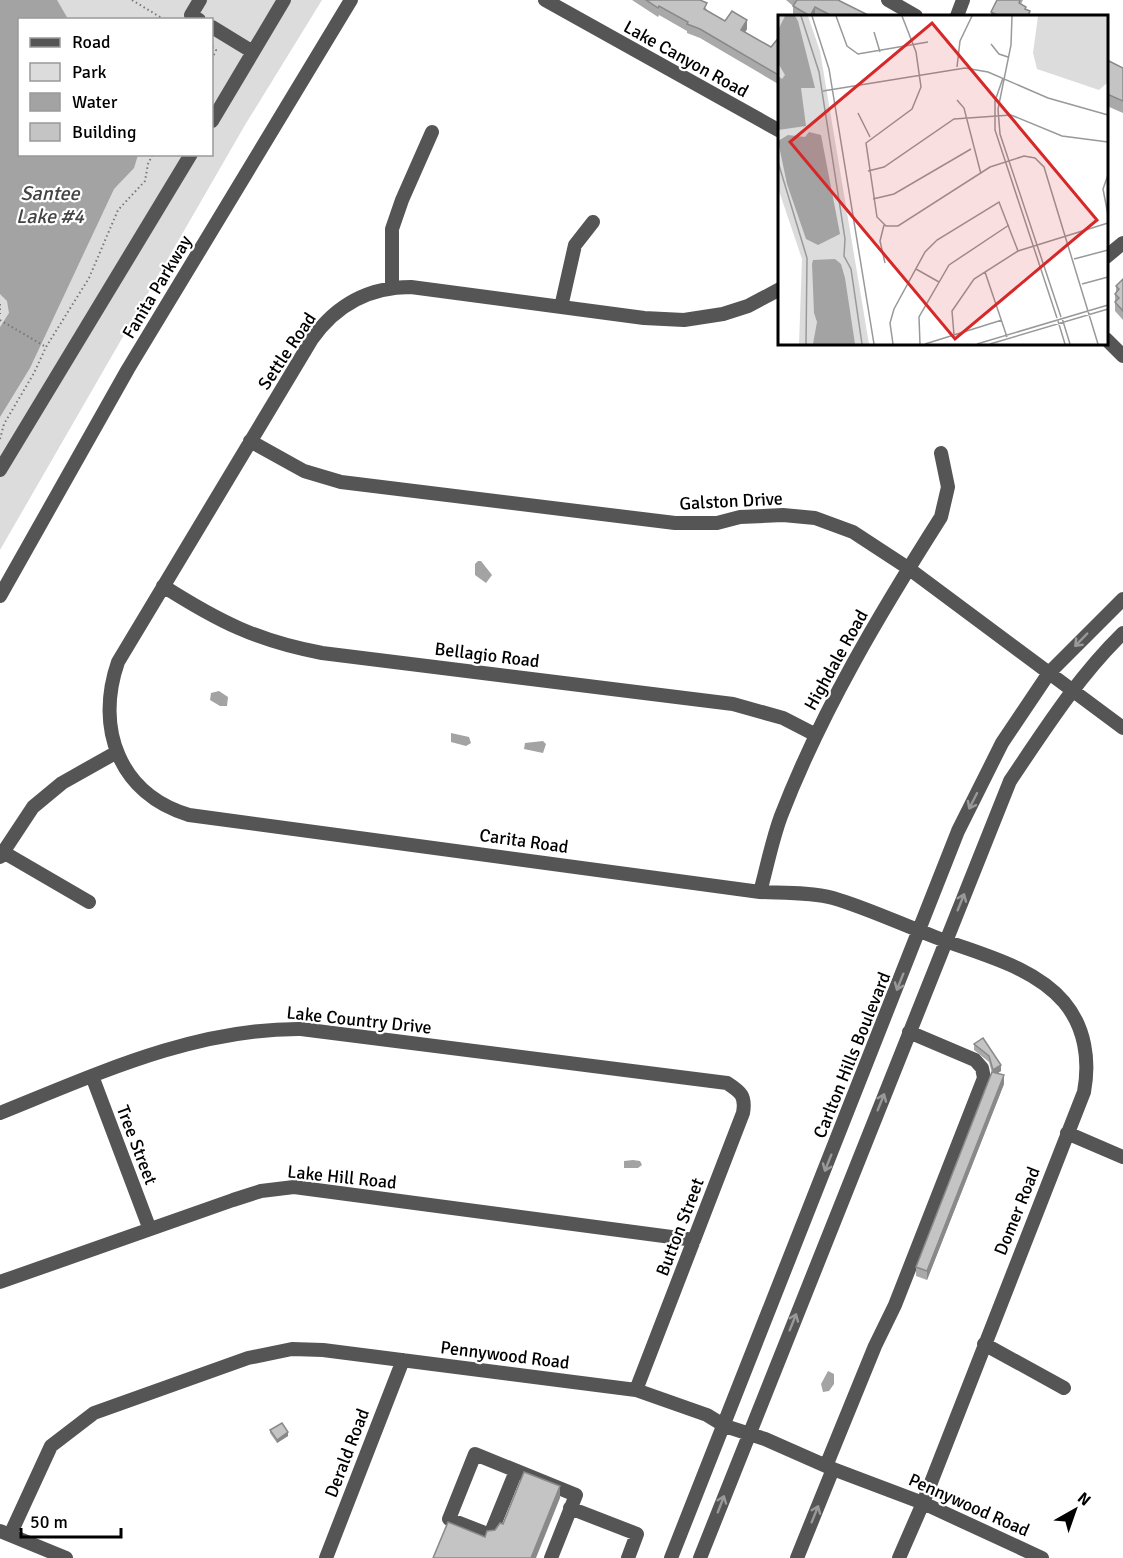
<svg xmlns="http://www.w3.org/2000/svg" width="1123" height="1558" viewBox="0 0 1123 1558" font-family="Signika,sans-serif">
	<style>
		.green { fill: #dcdcdc; fill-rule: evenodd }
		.water { fill: #a3a3a3 }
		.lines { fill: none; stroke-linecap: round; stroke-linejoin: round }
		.path { stroke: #777; stroke-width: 2; stroke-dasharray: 1.5 3; stroke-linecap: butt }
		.minor { stroke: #555; stroke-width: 14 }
		.wall { fill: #a9a9a9 }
		.shaded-wall { fill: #898989 }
		.building { fill: #c4c4c4; stroke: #898989; stroke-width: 1.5 }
		.oneway { stroke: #999 }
		.labels { text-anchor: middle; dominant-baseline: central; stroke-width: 4.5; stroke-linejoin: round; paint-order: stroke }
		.street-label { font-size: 18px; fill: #000; stroke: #fff }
		.water-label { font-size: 20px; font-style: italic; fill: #444; stroke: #fff }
		.inset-road { fill: none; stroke: #999; stroke-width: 1.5 }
		.view { fill: #d62828; fill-opacity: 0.15; stroke: #d62828; stroke-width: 3 }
		.inset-edge { fill: none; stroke: #000; stroke-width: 3 }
	</style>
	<rect width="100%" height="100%" fill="#fff"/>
	<path class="green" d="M0 0H322L245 125 0 550ZM20 20H212V154H20Z"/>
	<path class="water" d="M0 0H57L68 19 20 20V154L138 155 134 168 114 189 30 368 0 417V327L9 313 7 301 0 294Z
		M478 561H481L492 575 486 583 475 575V564Z
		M219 691 228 697 227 706H220L210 700 211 693Z
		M451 733 469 737 471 743 466 746 451 742Z
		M543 741 546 744 543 753 524 749 525 743Z
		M633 1160 640 1161 642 1165 638 1168H624V1161Z
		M828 1371 834 1374V1384L829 1391 823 1392 821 1384Z"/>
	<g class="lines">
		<path class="path" d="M132 0 165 20
			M212 47 216 50 212 59
			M0 304V314
			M0 320 46 347
			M0 439 4 424 34 373 46 347 89 278 118 210 145 181 148 164 153 154"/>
		<path class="minor" d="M545 0 780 131
			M888 0 916 16
			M957 16 963 0
			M199 20 191 15 200 0
			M212 27 253 52
			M212 121 284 0
			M1106 257 1123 243
			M392 287V229L402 200 432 132
			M780 289 748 306 723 314 684 320 644 318 411 287C369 287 336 305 312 339L118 662C95 728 119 794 189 815L760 892C783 893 811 892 833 898 867 908 901 924 935 937 978 954 1032 965 1064 1002 1085 1027 1090 1060 1084 1092L923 1503 899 1558
			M561 307 575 245 593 222
			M1106 339 1123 356
			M250 441 304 471 341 482 675 523H717L740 517 783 515 815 518 853 532 908 568 1123 728
			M0 470 191 154
			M163 586C218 621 257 641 322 653L733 704 783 718 816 735
			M0 596 128 369 351 0
			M3 852 89 902
			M0 857 33 807 62 783 117 752
			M760 892C767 867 772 840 781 816 822 710 880 613 941 517L948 487 941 453
			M92 1076 149 1227
			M0 1113C97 1074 195 1028 301 1029L727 1083C741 1092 746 1096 743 1113L636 1390
			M1067 1133 1123 1157
			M0 1282 233 1200 261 1191 294 1187 694 1240
			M984 1344 1064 1388
			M826 1466 875 1346 895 1305 984 1078 982 1068 975 1060 909 1032
			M516 1471 490 1535 449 1519 475 1454 576 1495 551 1558
			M570 1508 637 1534 628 1558
			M0 1531 66 1558
			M10 1535 51 1446 94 1413 248 1358 292 1349 323 1350 636 1390 707 1415 725 1426 765 1439 833 1469 923 1503 1042 1558
			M326 1558 403 1360
			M671 1558 958 831 1002 743 1049 673 1123 599
			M700 1558 1010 781C1045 729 1078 677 1123 633
			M797 1558 833 1469"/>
	</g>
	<path class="wall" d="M632 0H700L707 10 725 21 747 29 745 32 771 47 780 36V85L700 38 687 33V31L659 15 658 17Z
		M786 0H838L870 16H795L793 15V6Z
		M997 0H1023L1021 4 1026 10 1030 16H991V12Z
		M1107 60 1123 68V113L1107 106Z
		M1123 279V320L1115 311V294L1116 292V286Z
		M983 1038 1001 1071 998 1073 1004 1084 927 1280 916 1276V1267L992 1073 989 1062 974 1050V1044Z
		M270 1430 288 1436 277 1443 270 1433Z"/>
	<path class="shaded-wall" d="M815 7V16H810Z
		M747 20V29L741 39V30Z
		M1001 1065V1071L993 1076V1070Z
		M1004 1075V1084L927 1280V1271Z
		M288 1432V1436L277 1443V1440Z
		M560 1486V1498L536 1558H531Z"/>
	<path class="building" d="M646 0H700L707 3 704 9 725 21 732 11 747 20 741 30 771 47 780 36V76L700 29 687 24 688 22 659 6 658 8Z
		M797 0H838L870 16H832L815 7 810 16 793 6Z
		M997 0H1020L1019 3 1026 7 1025 9 1030 11 1028 16H999L991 12Z
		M1107 60 1123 68V101L1107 94Z
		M1123 279V311L1115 302 1119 298 1115 294 1119 289 1116 286Z
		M983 1038 1001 1065 993 1070 989 1056 974 1044Z
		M992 1072 1004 1075 927 1271 916 1267Z
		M282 1423 288 1432 277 1440 270 1430Z
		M524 1472 560 1486 531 1558H433L448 1522 485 1537 487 1531 495 1530 500 1523 503 1524Z"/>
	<defs><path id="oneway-shaft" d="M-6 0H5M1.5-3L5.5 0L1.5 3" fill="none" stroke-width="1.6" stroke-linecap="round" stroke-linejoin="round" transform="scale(1.5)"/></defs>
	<g class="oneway">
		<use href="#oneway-shaft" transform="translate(1081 640) rotate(134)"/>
		<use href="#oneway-shaft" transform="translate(973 801) rotate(117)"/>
		<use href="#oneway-shaft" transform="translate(961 902) rotate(-68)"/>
		<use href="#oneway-shaft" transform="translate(900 982) rotate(112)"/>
		<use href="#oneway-shaft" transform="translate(881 1102) rotate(-68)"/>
		<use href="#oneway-shaft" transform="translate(828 1163) rotate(112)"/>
		<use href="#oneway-shaft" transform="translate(793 1322) rotate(-68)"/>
		<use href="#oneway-shaft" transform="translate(721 1504) rotate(-69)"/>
		<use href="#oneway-shaft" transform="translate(815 1514) rotate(-68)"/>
	</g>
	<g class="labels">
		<g class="street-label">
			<text transform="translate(686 59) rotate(29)">Lake Canyon Road</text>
			<text transform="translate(157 287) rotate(-59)">Fanita Parkway</text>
			<text transform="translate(287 351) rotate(-56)">Settle Road</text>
			<text transform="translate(731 501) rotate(-3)">Galston Drive</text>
			<text transform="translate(487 655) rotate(7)">Bellagio Road</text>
			<text transform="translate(836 660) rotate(-61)">Highdale Road</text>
			<text transform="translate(524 841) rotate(8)">Carita Road</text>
			<text transform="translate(359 1020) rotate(6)">Lake Country Drive</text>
			<text transform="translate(852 1055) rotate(-68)">Carlton Hills Boulevard</text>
			<text transform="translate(137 1145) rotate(69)">Tree Street</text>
			<text transform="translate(342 1177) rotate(6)">Lake Hill Road</text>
			<text transform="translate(1017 1211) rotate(-68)">Domer Road</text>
			<text transform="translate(680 1227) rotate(-69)">Button Street</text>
			<text transform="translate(505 1355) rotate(7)">Pennywood Road</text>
			<text transform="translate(347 1453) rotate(-69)">Derald Road</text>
			<text transform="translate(969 1505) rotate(24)">Pennywood Road</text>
		</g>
		<g class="water-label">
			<text x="50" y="193">Santee<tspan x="50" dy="23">Lake #4</tspan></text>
		</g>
	</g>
	<g transform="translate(778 15)">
		<rect width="330" height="330" fill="#fff"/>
		<path d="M0 1H30L42 36 91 329H21L24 244 0 173ZM260 1H330L329 68 321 75 259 54 255 38Z" fill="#dcdcdc"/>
		<path d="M7 1H17L20 6 37 73H23L28 111 0 115V61L4 64 7 60 0 48V15ZM31 117 43 120 62 219 40 230 28 224 9 169 0 126 10 120 27 122ZM57 244 63 249 67 263 77 329H35L39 307 36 298 34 249 35 245Z" fill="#a3a3a3"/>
		<path class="inset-road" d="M23 1 41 57 67 224 66 241 73 254 84 329M34 1 51 54 96 329M58 1 69 31 80 39 150 27M124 1 138 37 143 72 134 94 88 128 99 202 108 211H120L212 152 246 141 257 143 266 152 320 329M234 1 233 30 220 94 222 119 283 302M96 17 102 37M213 29 221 39 230 42M179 52 182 26 194 1M225 63 217 86V115L279 303M45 76 187 53 210 57 270 83 330 100M179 85 186 93 203 159M80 98 92 122M0 147 29 243 28 329M90 156 106 152 176 104 233 100 284 121 330 127M330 160 325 174 330 200M95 184 116 179 193 134M106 210 102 226 107 248M296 244 330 235M138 254 161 267M207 257 229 322M304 269 330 262M284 303 292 329M280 306 287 329M176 320 174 296 196 264 240 236 330 208M115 329 112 308 116 294 147 237 159 225 221 187 240 236M142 329 141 302 171 250 231 210M147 329 224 305M199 329 330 290M212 329 330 294"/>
		<path class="view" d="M154 8 319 205 177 324 12 127Z"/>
		<rect width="330" height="330" class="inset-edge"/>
	</g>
	<rect x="18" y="18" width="195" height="138" fill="#ffffff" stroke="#999999" stroke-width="1.5"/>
	<rect x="30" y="38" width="30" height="9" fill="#555555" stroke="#999999" stroke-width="1.5"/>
	<text x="72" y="48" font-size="18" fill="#000000">Road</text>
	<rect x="30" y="63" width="30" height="18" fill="#dcdcdc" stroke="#999999" stroke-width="1.5"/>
	<text x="72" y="78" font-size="18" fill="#000000">Park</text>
	<rect x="30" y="93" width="30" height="18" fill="#a3a3a3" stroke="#999999" stroke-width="1.5"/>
	<text x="72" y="108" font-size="18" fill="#000000">Water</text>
	<rect x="30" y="123" width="30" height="18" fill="#c4c4c4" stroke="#999999" stroke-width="1.5"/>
	<text x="72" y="138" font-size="18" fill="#000000">Building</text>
	<g transform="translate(1075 1510) rotate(40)" stroke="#ffffff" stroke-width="4.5" paint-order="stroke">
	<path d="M0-4.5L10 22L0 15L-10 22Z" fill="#000000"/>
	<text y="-9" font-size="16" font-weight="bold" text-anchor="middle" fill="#000000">N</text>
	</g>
	<path d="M21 1528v9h100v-9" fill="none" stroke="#000000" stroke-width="3"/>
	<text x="30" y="1528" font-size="18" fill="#000000" stroke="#ffffff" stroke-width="4.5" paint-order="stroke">50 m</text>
</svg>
